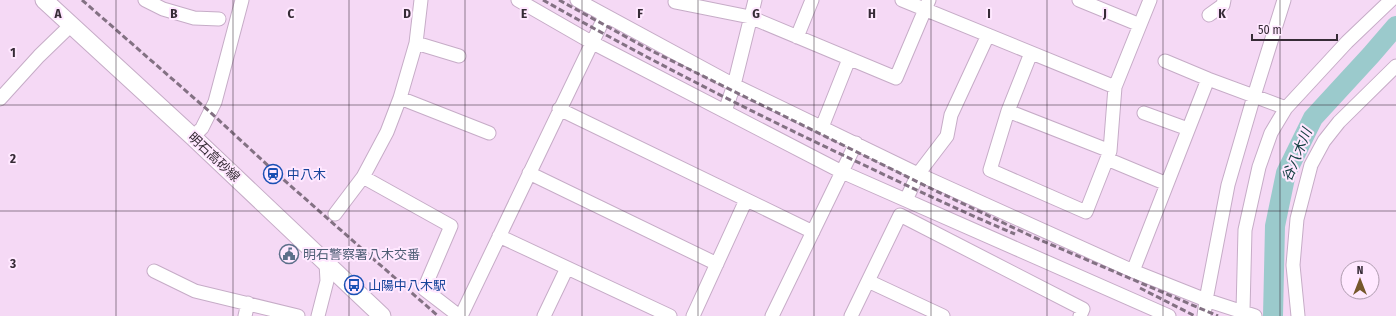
<svg xmlns="http://www.w3.org/2000/svg" width="1396" height="316" viewBox="0 0 1396 316" font-family="'Fira Sans Condensed','Noto Sans JP',sans-serif">
	<style>
		.lines { fill: none; stroke-linecap: round; stroke-linejoin: round }
		.river { stroke: #9bcacc; stroke-width: 20 }
		.minor-casing { stroke: #c6acc7; stroke-width: 15 }
		.major-casing { stroke: #c6acc7; stroke-width: 19 }
		.minor { stroke: #fff; stroke-width: 13 }
		.major { stroke: #fff; stroke-width: 17 }
		.rail { stroke: #837183; stroke-width: 3; stroke-dasharray: 6 3; stroke-linecap: butt }
		.grid { fill: none; stroke: #362b36; stroke-width: 1; stroke-opacity: 0.55 }
		.labels { text-anchor: middle; dominant-baseline: central; stroke-width: 4; stroke-linejoin: round; paint-order: stroke }
		.street-label { font-size: 13px; fill: #362b36; stroke: #ffe8ff }
		.transit-label { font-size: 13px; fill: #164399; stroke: #ffe8ff; text-anchor: start }
		.service-label { font-size: 13px; fill: #4e5e75; stroke: #ffe8ff; text-anchor: start }
		.water-label { font-size: 14px; font-style: italic; fill: #144042; stroke: #ffe8ff }
		.grid-label { font-size: 13px; text-anchor: middle; font-weight: bold; fill: #362b36; stroke: #ffe8ff; stroke-width: 4; stroke-linejoin: round; paint-order: stroke }
	</style>
	<rect width="100%" height="100%" fill="#f5d9f5"/>
	<g class="lines">
		<path class="river" d="M1273 316 1275 226 1286 173 1313 118 1371 55 1396 26"/>
		<defs>
			<path id="minor" d="M145 0 163 9 194 18 219 19
				M518 0 591 42 842 172 1169 316
				M577 0 734 85 918 174 1133 271 1206 300 1255 316
				M902 0 1115 87
				M1079 0 1140 25
				M675 2 750 17 896 78 929 0
				M1209 15 1223 5 1224 0
				M797 37 812 0
				M416 43 459 56
				M1031 53 1008 111 990 170 1086 212 1110 151 1115 87 1150 0
				M1165 61 1208 79
				M400 98 489 133
				M0 99 39 56 71 25
				M559 109 813 232
				M725 111 734 85 755 0
				M1008 111 1110 151
				M1144 113 1188 129
				M822 127 849 59
				M193 137 202 128 215 102 242 0
				M1107 159 1167 184
				M529 173 717 264
				M363 177 451 226 424 289 459 316
				M906 200 918 174 947 136 951 115 988 35
				M335 214 363 177 387 132 400 98 416 43 421 0
				M499 236 670 316
				M154 271 195 291 298 316
				M1133 271 1208 79 1286 108
				M868 281 943 316
				M1243 311 1245 230 1259 167 1271 133 1286 108 1347 42 1391 0
				M245 316 248 303
				M318 316 327 281 326 263
				M461 316 605 16
				M544 316 567 268
				M693 316 746 200
				M772 316 856 143
				M851 316 900 215 1083 309 1080 316
				M1204 316 1206 300 1228 185 1254 96 1284 0
				M1298 316 1293 265 1297 219 1311 165 1324 141 1339 122 1396 66"/>
			<path id="major" d="M44 0 193 137 382 316"/>
		</defs>
		<use href="#minor" class="minor-casing"/>
		<use href="#major" class="major-casing"/>
		<use href="#minor" class="minor"/>
		<use href="#major" class="major"/>
		<path class="rail" d="M82 0 210 112 275 172 438 316
			M543 0C649 60 757 115 866 166 916 190 965 213 1015 234
			M559 0 650 50 932 189 1031 236 1218 316
			M1140 288 1195 316"/>
	</g>
	<path class="grid" d="M116 0V316M233 0V316M349 0V316M465 0V316M582 0V316M698 0V316M814 0V316M931 0V316M1047 0V316M1163 0V316M1280 0V316M0 105H1396M0 211H1396"/>
	<defs>
		<symbol id="station-ring" viewBox="-11 -11 22 22"><circle r="9.5" fill="#ffe8ff" stroke="#1a4fb4" stroke-width="1.5"/><path d="M-3-6H3Q5-6 5-4V2Q5 4 3 4L4.5 6H3L1.5 4h-3L-3 6H-4.5L-3 4Q-5 4-5 2V-4Q-5-6-3-6ZM-3.5-4v3h7v-3ZM-3.5 1v1.5H-2V1ZM2 1v1.5H3.5V1Z" fill="#1a4fb4"/></symbol>
		<symbol id="civic-ring" viewBox="-11 -11 22 22"><circle r="9.5" fill="#ffe8ff" stroke="#5c6f8a" stroke-width="1.5"/><path d="M-.6-6.5H3V-4.5H.6V-3L4-1V1h2V6H-6V1h2V-1L-.6-3ZM-1.2 2.5V6h2.4V2.5Z" fill="#5c6f8a"/></symbol>
		<symbol id="bus-ring" viewBox="-11 -11 22 22"><circle r="9.5" fill="#ffe8ff" stroke="#1a4fb4" stroke-width="1.5"/><path d="M-5-6H5V4H4V6H2V4H-2V6H-4V4H-5ZM-3.5-4V0h7V-4ZM-3.5 1.2v1.5H-2V1.2ZM2 1.2v1.5H3.5V1.2Z" fill="#1a4fb4"/></symbol>
	</defs>
	<g fill-rule="evenodd">
		<use href="#station-ring" x="262" y="163" width="22" height="22"/>
		<use href="#civic-ring" x="278" y="243" width="22" height="22"/>
		<use href="#bus-ring" x="343" y="274" width="22" height="22"/>
	</g>
	<g class="labels">
		<g class="street-label">
			<text transform="translate(214 157) rotate(43)">明石高砂線</text>
		</g>
		<g class="transit-label">
			<text x="287" y="174">中八木</text>
			<text x="368" y="285">山陽中八木駅</text>
		</g>
		<g class="service-label">
			<text x="303" y="254">明石警察署八木交番</text>
		</g>
		<g class="water-label">
			<text transform="translate(1297 155) rotate(-67)">谷八木川</text>
		</g>
	</g>
	<g class="grid-label">
		<text x="58" y="18">A</text>
		<text x="174" y="18">B</text>
		<text x="291" y="18">C</text>
		<text x="407" y="18">D</text>
		<text x="524" y="18">E</text>
		<text x="640" y="18">F</text>
		<text x="756" y="18">G</text>
		<text x="872" y="18">H</text>
		<text x="989" y="18">I</text>
		<text x="1105" y="18">J</text>
		<text x="1222" y="18">K</text>
		<text x="13" y="57">1</text>
		<text x="13" y="163">2</text>
		<text x="13" y="268">3</text>
	</g>
	<g transform="translate(1360 280)"><circle r="19" fill="#ffe8ff" stroke="#af9caf"/>
	<path d="M0-3L7 15L0 10L-7 15Z" fill="#76582c"/>
	<text y="-6" font-size="11" font-weight="bold" text-anchor="middle" fill="#362b36">N</text>
	</g>
	<path d="M1252 34v6h85v-6" fill="none" stroke="#362b36" stroke-width="2"/>
	<text x="1258" y="34" font-size="12" fill="#362b36" stroke="#ffe8ff" stroke-width="3" paint-order="stroke">50 m</text>
</svg>
